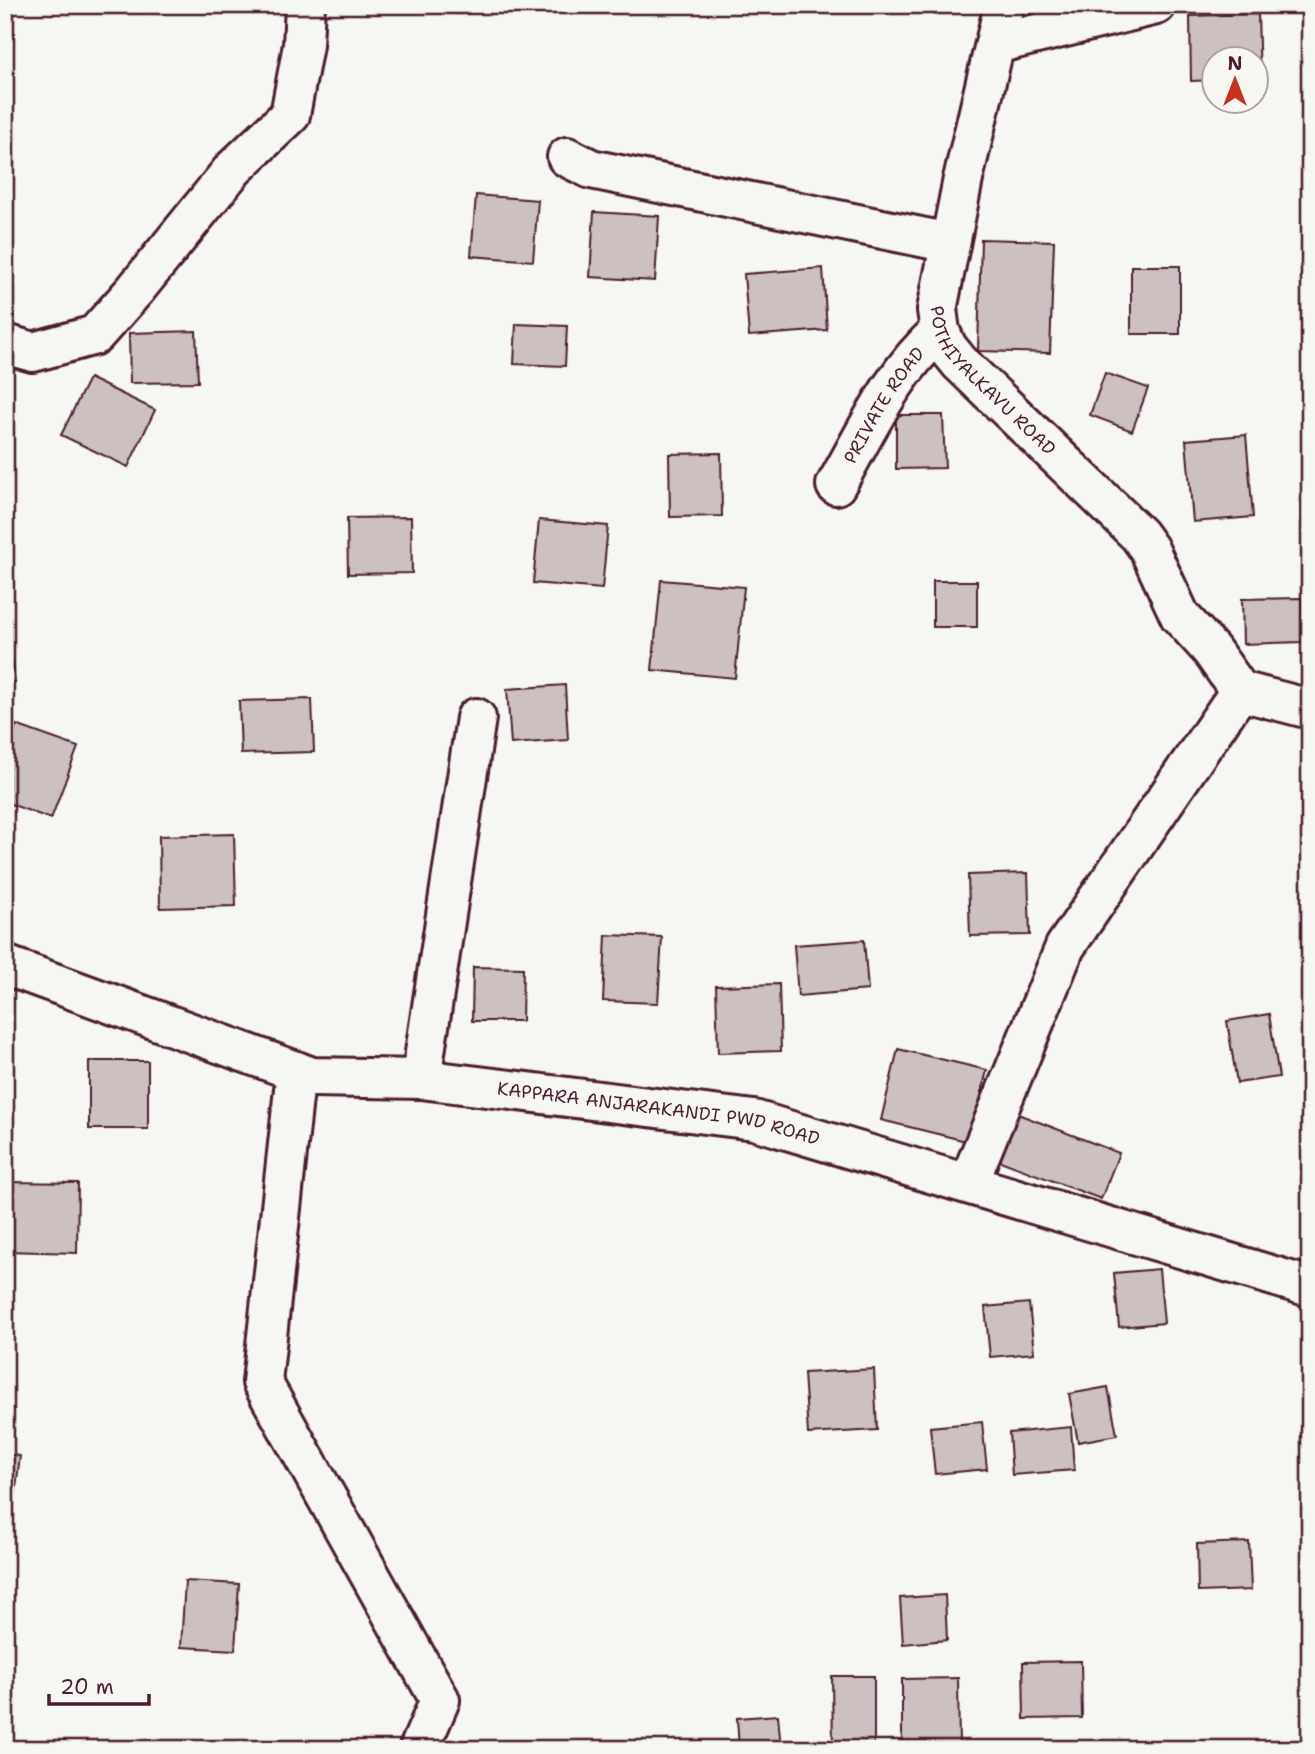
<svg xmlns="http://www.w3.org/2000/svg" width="1315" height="1754" viewBox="0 0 1315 1754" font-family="'Shantell Sans',sans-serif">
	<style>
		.building { fill: #ccc1c0; stroke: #4a1f2b; stroke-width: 2 }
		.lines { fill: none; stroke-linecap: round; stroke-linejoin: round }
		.minor-casing { stroke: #4a1f2b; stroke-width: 44 }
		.major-casing { stroke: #4a1f2b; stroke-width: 44 }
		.minor { stroke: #f6f6f2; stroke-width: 38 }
		.major { stroke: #f6f6f2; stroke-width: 38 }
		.labels { text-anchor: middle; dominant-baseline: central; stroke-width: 6; stroke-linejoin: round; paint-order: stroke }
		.street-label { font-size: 18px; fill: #4a1f2b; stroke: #f6f6f2 }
	</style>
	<rect width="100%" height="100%" fill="#f6f6f2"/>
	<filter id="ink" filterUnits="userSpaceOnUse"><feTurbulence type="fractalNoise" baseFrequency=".0143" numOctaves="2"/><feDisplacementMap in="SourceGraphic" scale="14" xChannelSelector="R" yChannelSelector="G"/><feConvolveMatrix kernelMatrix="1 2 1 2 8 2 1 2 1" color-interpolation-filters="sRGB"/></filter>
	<g filter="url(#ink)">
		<path class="building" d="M456 5H508V9L456 14Z
			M1258 14 1260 79H1256V60H1214V80L1191 81 1190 16Z
			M476 195 538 200 533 261 471 256Z
			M594 212 659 216 655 281 590 277Z
			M981 239 1054 241 1050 353 978 351Z
			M1131 266H1180V334H1131Z
			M823 268 827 330 749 336 744 274Z
			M516 324 567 326 565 366 514 364Z
			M196 331 198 382 130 383 129 333Z
			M1105 373 1148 388 1132 431 1090 415Z
			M89 378 155 410 128 467 61 435Z
			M896 415H943L945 468 896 469Z
			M1246 435 1253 517 1193 522 1186 440Z
			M721 453 722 516 670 517 669 454Z
			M411 517 412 573 348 574 347 518Z
			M539 520 608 526 602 589 533 583Z
			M661 580 744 587 735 678 652 670Z
			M933 581H977V627H933Z
			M1302 598 1303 642 1243 644 1242 599Z
			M5 624H8L15 682 5 683Z
			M565 685 568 740 511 744 507 689Z
			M312 699 314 752 241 754 239 701Z
			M16 725 78 747 51 819 5 802V753Z
			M234 834 236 906 160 908 159 836Z
			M1028 873 1030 935 970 936 968 875Z
			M606 935 662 937 658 1003 603 1001Z
			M864 940 868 990 798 996 794 945Z
			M473 967 523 968 522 1021H472Z
			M779 984 781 1051 718 1053 716 986Z
			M1269 1014 1279 1077 1237 1083 1227 1021Z
			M898 1049 987 1070 970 1142 881 1120Z
			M89 1061H148V1129H89Z
			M1018 1114 1119 1153 1101 1199 1000 1161Z
			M7 1182 78 1183 77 1253 6 1251Z
			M1159 1269 1164 1323 1119 1327 1114 1273Z
			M1029 1303 1034 1353 990 1357 985 1307Z
			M874 1369 877 1430 808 1434 804 1373Z
			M1108 1387 1117 1435 1078 1442 1069 1394Z
			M982 1422 987 1469 935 1474 930 1427Z
			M1071 1427 1074 1470 1012 1475 1009 1433Z
			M5 1454 20 1456 15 1496 5 1495Z
			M1249 1542 1251 1590 1198 1592 1197 1544Z
			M185 1581 239 1584 235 1650 181 1647Z
			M945 1595 947 1640 903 1644 900 1598Z
			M1081 1661 1082 1718 1024 1719 1023 1662Z
			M832 1676H874V1749H833Z
			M958 1678 959 1746H902V1679Z
			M778 1715 781 1749H739L737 1718Z"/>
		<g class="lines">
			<defs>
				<g id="minor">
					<path id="s1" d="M1004 5 963 179 937 310 940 331 947 347 960 363 1139 535 1149 549 1180 616 1211 650 1240 691"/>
					<path d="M995 44 1156 5"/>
					<path d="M567 157 591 169 950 243"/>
					<path d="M5 344 33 352 95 335 135 290 233 169 290 115 303 45 305 5"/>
					<path id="s2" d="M836 485C867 431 892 373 940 331"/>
					<path d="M1240 691 1310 709"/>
					<path d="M296 1071 262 1382 440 1700 419 1749"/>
					<path d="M421 1079 476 718"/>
					<path d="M969 1182 1065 947 1240 691"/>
				</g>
				<g id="major">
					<path id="s3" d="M5 965 312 1077 421 1079 754 1120 1310 1287"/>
				</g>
			</defs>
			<use href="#minor" class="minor-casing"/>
			<use href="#major" class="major-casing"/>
			<use href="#minor" class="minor"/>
			<use href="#major" class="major"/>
		</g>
	</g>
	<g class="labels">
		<g class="street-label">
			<text stroke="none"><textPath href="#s1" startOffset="404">POTHIYALKAVU ROAD</textPath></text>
			<text stroke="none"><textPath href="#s2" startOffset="93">PRIVATE ROAD</textPath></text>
			<text stroke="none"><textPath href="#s3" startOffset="676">KAPPARA ANJARAKANDI PWD ROAD</textPath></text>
		</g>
	</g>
	<rect width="1315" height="1754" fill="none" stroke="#f6f6f2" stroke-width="28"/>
	<rect x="14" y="14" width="1287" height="1726" fill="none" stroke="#4a1f2b" stroke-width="2.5" filter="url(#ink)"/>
	<g transform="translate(1235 80)"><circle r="33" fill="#f6f6f2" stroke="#b1a0a2" stroke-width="2"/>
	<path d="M0-5L12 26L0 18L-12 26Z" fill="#c8321e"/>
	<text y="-10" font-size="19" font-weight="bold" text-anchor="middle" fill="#4a1f2b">N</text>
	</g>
	<path d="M49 1694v10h100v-10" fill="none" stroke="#4a1f2b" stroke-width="3.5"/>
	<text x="60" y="1694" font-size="21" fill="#4a1f2b" stroke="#f6f6f2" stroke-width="5" paint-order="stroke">20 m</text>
</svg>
